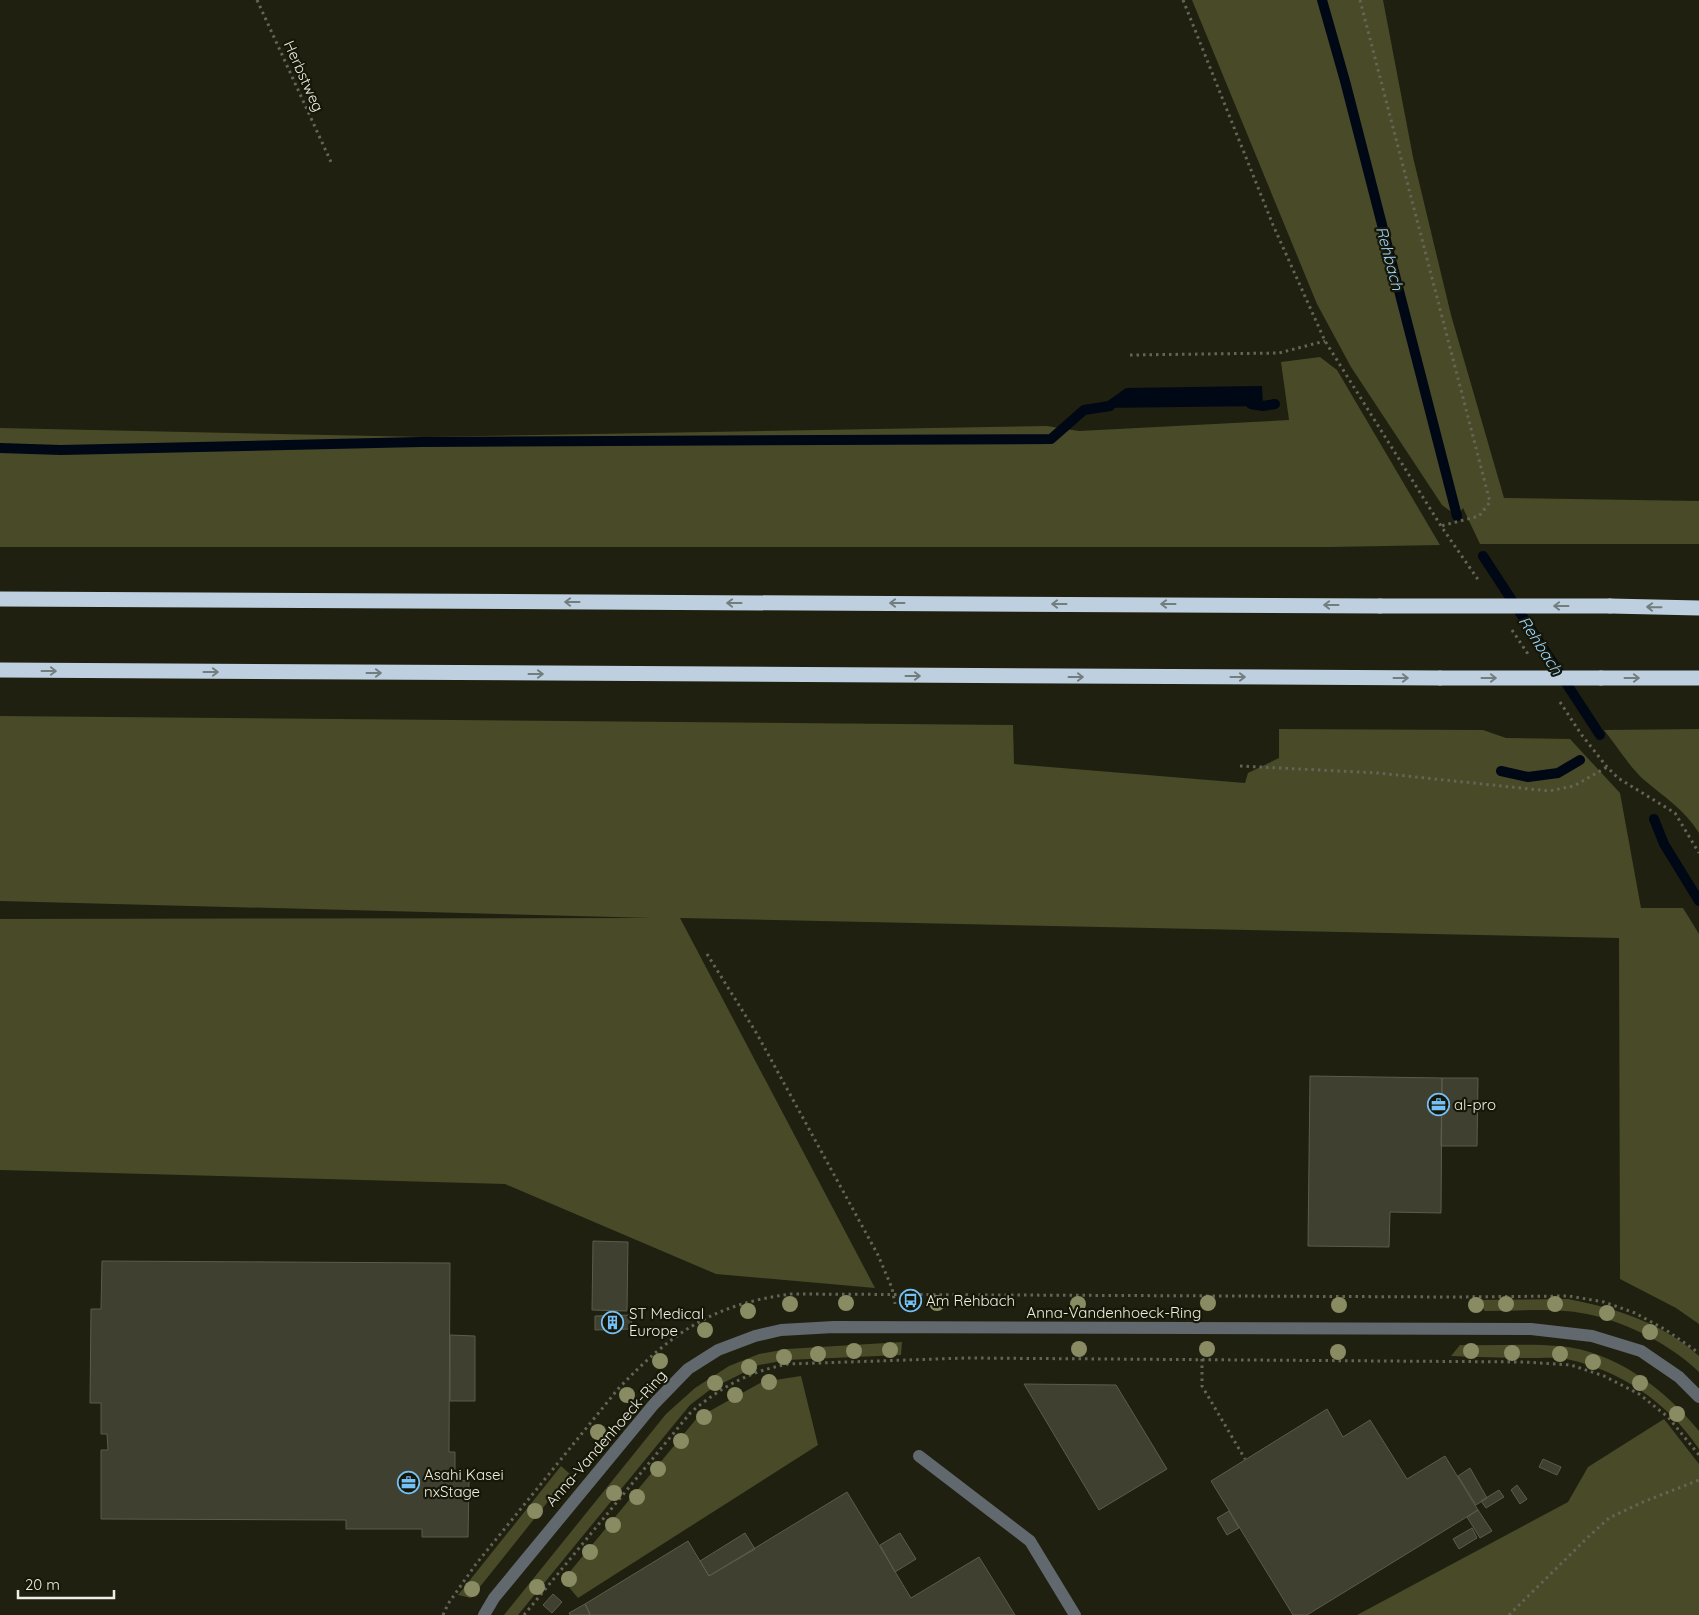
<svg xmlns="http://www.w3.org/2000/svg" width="1699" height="1615" viewBox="0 0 1699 1615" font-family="Quicksand,sans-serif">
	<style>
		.green { fill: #484a28 }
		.water { fill: #000715 }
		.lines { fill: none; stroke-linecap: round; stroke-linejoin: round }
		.stream { stroke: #000715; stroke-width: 10 }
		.building { fill: #3f402f; stroke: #5b5c4a }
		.path { stroke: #646556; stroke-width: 3; stroke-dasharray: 2.5 4; stroke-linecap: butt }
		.lane { stroke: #61686e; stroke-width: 12 }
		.street { stroke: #61686e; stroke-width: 12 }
		.highway { stroke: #bed0df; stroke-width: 15 }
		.highway-bridge { stroke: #bed0df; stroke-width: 15 }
		.tree { fill: #898c62 }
		.oneway { stroke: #727d7e }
		.labels { text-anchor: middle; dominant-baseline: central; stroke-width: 4.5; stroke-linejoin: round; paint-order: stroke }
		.street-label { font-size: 15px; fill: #eeefe4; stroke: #161707 }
		.poi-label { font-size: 15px; fill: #eeefe4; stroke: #161707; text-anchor: start }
		.water-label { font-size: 16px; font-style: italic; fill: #9bd3fe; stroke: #161707 }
	</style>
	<rect width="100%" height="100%" fill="#1f2010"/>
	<path class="green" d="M1192 0H1383L1413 157 1451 315 1504 498 1699 501V544H1480L1463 508 1457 516 1442 505 1351 367 1317 304Z
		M1320 357 1337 370 1440 545 1331 547H0V428L425 437 1047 426 1079 431 1289 420 1281 362Z
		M0 716 1013 725 1014 764 1245 783 1248 773 1279 758V729L1483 730 1506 738 1570 739 1620 793 1641 908H1683L1699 934V1324L1676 1308 1620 1279 1619 938 680 918 875 1288 716 1274 505 1184 0 1170V919L652 918 0 901Z
		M1699 729V833C1685 810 1663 796 1643 779 1629 766 1616 745 1604 730Z
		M1568 1299C1615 1308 1663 1323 1699 1356V1372C1666 1340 1611 1314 1565 1311 1539 1309 1512 1311 1485 1311L1476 1300Z
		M902 1342 901 1355 787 1360 759 1365 711 1389 690 1405 518 1615H504L666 1414 695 1388 729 1366 759 1354 787 1349Z
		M1460 1345C1493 1346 1527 1343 1559 1346 1615 1351 1665 1389 1699 1431V1449C1668 1403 1621 1370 1566 1359 1554 1357 1540 1358 1528 1358 1502 1358 1477 1357 1451 1356Z
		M801 1376 818 1445 578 1598 563 1580 697 1418 762 1382Z
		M1664 1419 1699 1464V1615H1357L1568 1502 1588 1467Z
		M561 1466 570 1474 471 1598 458 1595Z"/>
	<path class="water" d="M1262 386 1263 406 1098 408 1126 388Z"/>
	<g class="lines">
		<path class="stream" d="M1322 0 1345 81 1457 516
			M1251 404 1263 406 1275 404
			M0 448 61 450 420 442 1051 439 1084 410 1110 406
			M1483 556 1600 735
			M1501 771 1528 777 1558 773 1580 760
			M1654 819 1664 844 1699 901"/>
	</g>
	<path class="building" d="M1310 1076 1442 1078 1441 1213 1390 1212 1389 1247 1308 1246Z
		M1442 1078H1478L1477 1146H1441Z
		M593 1241 628 1242 627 1311 592 1310Z
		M102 1261 450 1263 449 1452H455V1480L469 1481 468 1537H422V1529H346V1520L101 1519V1450H108L107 1434H101V1403H90L91 1309H101Z
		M632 1315 631 1329 595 1330V1316Z
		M450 1335 475 1336V1401H450Z
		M1024 1384 1116 1385 1167 1469 1099 1510Z
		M1327 1409 1343 1437 1370 1420 1407 1479 1445 1456 1478 1510 1307 1615H1293L1211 1481Z
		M1543 1459 1561 1467 1557 1475 1539 1467Z
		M1470 1468 1487 1498 1476 1505 1458 1476Z
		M1517 1485 1527 1499 1520 1504 1511 1490Z
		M1499 1490 1504 1497 1486 1508 1481 1501Z
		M847 1492 911 1598 979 1557 1015 1615H588L590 1614 585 1604 688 1541 709 1576Z
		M1478 1510 1492 1531 1480 1538 1467 1517Z
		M1229 1511 1239 1528 1227 1535 1217 1518Z
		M1472 1528 1477 1538 1459 1549 1453 1539Z
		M745 1533 755 1549 709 1576 700 1561Z
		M900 1533 916 1559 895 1572 880 1545Z
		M553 1594 562 1602 552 1613 543 1605Z
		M585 1604 590 1614 588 1615H570L569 1613Z"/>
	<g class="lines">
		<path class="path" d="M257 0 331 162
			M1183 0 1273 225 1325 341 1441 526 1479 581
			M1360 0 1490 502 1479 516 1441 526
			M1130 355 1279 353 1325 341
			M1512 630 1528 654
			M1560 702 1581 734 1607 767 1618 778 1675 813 1699 853
			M1240 766 1378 773 1549 791 1574 786 1607 767
			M707 954 757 1034 878 1255 892 1288 895 1304
			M1202 1359V1386L1245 1459
			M443 1615 448 1604 476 1564 618 1389C671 1333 713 1304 791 1294L1452 1297 1569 1296 1604 1302 1635 1313 1666 1330 1699 1353
			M524 1615 691 1412C723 1386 748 1372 788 1364L967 1358 1525 1362 1571 1365 1604 1376 1639 1394 1668 1417 1699 1455
			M1509 1615 1586 1539 1609 1518 1643 1502 1699 1480"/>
		<path class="lane" d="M919 1456 1030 1541 1075 1615"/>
		<path class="street" d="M484 1615 494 1598 654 1404 688 1369 718 1350 755 1336 781 1330 834 1327 1531 1329 1592 1336 1641 1351 1679 1377 1699 1397"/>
		<path class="highway" d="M0 599 1380 606
			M1610 606 1699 608
			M0 670 1440 678
			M1601 678H1699"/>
		<path class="highway-bridge" d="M1380 606H1610
			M1440 678H1601"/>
	</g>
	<g class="tree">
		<circle cx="846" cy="1303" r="8"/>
		<circle cx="937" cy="1303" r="8"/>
		<circle cx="1208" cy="1303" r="8"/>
		<circle cx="790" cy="1304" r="8"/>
		<circle cx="1078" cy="1304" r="8"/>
		<circle cx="1506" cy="1304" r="8"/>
		<circle cx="1555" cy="1304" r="8"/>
		<circle cx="1339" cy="1305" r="8"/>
		<circle cx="1476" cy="1305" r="8"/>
		<circle cx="748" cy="1311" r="8"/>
		<circle cx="1607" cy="1313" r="8"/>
		<circle cx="705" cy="1330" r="8"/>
		<circle cx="1650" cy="1332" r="8"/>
		<circle cx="1079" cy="1349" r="8"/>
		<circle cx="1207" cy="1349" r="8"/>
		<circle cx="890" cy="1350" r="8"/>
		<circle cx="854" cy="1351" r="8"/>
		<circle cx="1471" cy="1351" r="8"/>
		<circle cx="1338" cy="1352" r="8"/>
		<circle cx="1512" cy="1353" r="8"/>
		<circle cx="818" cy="1354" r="8"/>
		<circle cx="1560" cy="1354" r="8"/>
		<circle cx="784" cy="1357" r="8"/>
		<circle cx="660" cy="1361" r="8"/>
		<circle cx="1593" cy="1362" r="8"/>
		<circle cx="749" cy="1367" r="8"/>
		<circle cx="769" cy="1382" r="8"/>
		<circle cx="715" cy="1383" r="8"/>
		<circle cx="1640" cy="1383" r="8"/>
		<circle cx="627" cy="1395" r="8"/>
		<circle cx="735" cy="1395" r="8"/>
		<circle cx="1677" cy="1414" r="8"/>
		<circle cx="704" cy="1417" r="8"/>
		<circle cx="598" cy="1432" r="8"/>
		<circle cx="681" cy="1441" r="8"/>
		<circle cx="658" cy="1469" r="8"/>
		<circle cx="614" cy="1493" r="8"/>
		<circle cx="637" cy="1497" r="8"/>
		<circle cx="535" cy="1511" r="8"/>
		<circle cx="613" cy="1525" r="8"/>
		<circle cx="590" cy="1552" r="8"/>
		<circle cx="569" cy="1579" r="8"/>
		<circle cx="537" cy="1587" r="8"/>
		<circle cx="472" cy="1589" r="8"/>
	</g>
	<defs><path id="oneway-shaft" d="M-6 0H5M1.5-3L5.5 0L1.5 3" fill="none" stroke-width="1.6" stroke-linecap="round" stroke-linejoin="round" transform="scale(1.25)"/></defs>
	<g class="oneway">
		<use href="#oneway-shaft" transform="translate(572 602) rotate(-180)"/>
		<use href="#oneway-shaft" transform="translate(734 603) rotate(-180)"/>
		<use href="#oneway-shaft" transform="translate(897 603) rotate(-180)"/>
		<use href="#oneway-shaft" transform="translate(1059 604) rotate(-180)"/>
		<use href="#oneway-shaft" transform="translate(1168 604) rotate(-180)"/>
		<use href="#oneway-shaft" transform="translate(1331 605) rotate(-180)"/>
		<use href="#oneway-shaft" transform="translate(1561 606) rotate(-180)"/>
		<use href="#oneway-shaft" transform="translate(1654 607) rotate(-179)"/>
		<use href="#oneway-shaft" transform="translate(49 671)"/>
		<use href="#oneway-shaft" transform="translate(211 672)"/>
		<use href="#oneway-shaft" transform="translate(374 673)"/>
		<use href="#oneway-shaft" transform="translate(536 674)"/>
		<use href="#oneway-shaft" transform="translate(913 676)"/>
		<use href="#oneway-shaft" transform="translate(1076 677)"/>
		<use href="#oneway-shaft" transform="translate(1238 677)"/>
		<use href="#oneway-shaft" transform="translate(1401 678)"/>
		<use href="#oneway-shaft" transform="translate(1489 678)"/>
		<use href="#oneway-shaft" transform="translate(1632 678)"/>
	</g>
	<defs>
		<symbol id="office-ring" viewBox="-11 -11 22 22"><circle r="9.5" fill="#161707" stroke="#75c0f6" stroke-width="1.5"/><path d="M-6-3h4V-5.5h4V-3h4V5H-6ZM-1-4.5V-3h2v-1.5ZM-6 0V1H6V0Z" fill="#75c0f6"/></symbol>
		<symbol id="bus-ring" viewBox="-11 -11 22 22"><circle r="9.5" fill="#161707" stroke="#75c0f6" stroke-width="1.5"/><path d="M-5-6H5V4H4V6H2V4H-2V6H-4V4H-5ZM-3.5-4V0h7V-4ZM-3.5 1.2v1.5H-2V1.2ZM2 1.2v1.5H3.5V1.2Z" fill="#75c0f6"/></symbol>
		<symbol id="building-ring" viewBox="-11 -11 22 22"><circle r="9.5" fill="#161707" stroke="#75c0f6" stroke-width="1.5"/><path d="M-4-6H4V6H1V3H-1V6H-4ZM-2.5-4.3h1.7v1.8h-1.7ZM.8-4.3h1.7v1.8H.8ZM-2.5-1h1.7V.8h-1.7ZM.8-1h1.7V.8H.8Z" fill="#75c0f6"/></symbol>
	</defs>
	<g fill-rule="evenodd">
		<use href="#office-ring" x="1426" y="1092" width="25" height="25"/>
		<use href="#bus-ring" x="898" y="1288" width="25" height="25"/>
		<use href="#building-ring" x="600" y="1310" width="25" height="25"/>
		<use href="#office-ring" x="396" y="1470" width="25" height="25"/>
	</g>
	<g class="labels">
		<g class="street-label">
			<text transform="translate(304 76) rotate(66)">Herbstweg</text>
			<text x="1114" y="1312">Anna-Vandenhoeck-Ring</text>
			<text transform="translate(606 1438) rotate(-49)">Anna-Vandenhoeck-Ring</text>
		</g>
		<g class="poi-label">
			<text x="1454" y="1104">al-pro</text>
			<text x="926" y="1300">Am Rehbach</text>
			<text x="629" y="1313">ST Medical<tspan x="629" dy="17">Europe</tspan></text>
			<text x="424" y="1474">Asahi Kasei<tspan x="424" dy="17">nxStage</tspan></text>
		</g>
		<g class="water-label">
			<text transform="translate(1390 258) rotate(75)">Rehbach</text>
			<text transform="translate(1541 645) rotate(57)">Rehbach</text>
		</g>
	</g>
	<path d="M18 1590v8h96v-8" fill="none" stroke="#eeefe4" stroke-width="2.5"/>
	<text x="25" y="1590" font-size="15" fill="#eeefe4" stroke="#161707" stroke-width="4" paint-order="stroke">20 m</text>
</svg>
